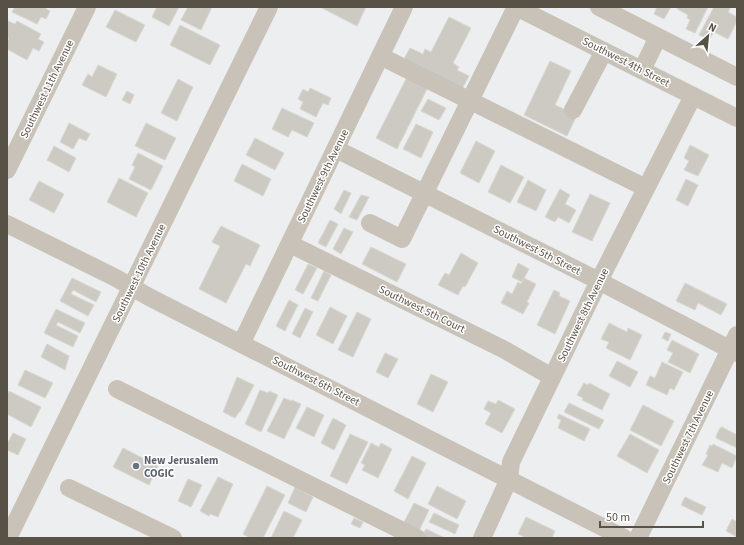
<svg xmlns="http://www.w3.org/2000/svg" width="744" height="545" viewBox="0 0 744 545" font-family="'Source Sans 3',sans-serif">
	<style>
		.building { fill: #cccac3; stroke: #d8d7d0 }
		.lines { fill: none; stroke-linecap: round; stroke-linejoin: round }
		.minor { stroke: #c8c2b8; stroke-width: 18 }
		.worship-dot { fill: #6b7280; stroke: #fff; stroke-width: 1.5 }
		.labels { text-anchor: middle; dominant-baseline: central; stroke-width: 3; stroke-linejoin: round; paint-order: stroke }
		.street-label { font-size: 11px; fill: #585145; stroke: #fff }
		.worship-label { font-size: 11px; font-weight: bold; fill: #5b616d; stroke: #fff; text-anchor: start }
	</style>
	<rect width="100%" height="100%" fill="#eceeef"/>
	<path class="building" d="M15 7H47L46 9 50 11 46 19 41 17 37 24 12 12Z
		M157 7H179L169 26 152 17Z
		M188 7H212L201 30 181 20Z
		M320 7H366L357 26Z
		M657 7H671L664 19 654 14Z
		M678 7H708L695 33 686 29 690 20 687 18 688 15 677 9Z
		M714 7H731L728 12 737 17V21L728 39 714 32 709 40 699 35Z
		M115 10 145 25 136 42 106 27Z
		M449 17 471 28 453 63 459 67 457 70 469 76 462 89 404 59 410 48 423 54 425 49 431 52Z
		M8 21 15 24 17 21 41 34 38 39 44 42 39 51 33 48 27 60 7 49V42L9 38 7 37V23Z
		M180 25 220 45 210 65 170 45Z
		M550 61 571 71 555 105 577 115 567 136 524 115Z
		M98 65 117 74 106 97 82 85 88 74 92 77Z
		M407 77 428 87 397 149 376 138Z
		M178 79 193 87 177 121 161 113Z
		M310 88 331 98 328 105 323 103 316 117 300 109 303 102 298 99 303 89 308 92Z
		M127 91 134 95 130 104 122 100Z
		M428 99 446 108 439 120 421 111Z
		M282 108 314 123 307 137 292 130 288 137 272 129Z
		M69 123 90 134 86 141 79 138 73 149 60 142Z
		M146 123 176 138 165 160 135 146Z
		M416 124 433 132 421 158 403 149Z
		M255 138 284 153 275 170 246 155Z
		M476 141 495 151 479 183 460 173Z
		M690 145 709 155 698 176 684 170 689 161 684 158Z
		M54 146 76 158 69 172 47 160Z
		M138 153 163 166 151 190 129 179 135 167 132 165Z
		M242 164 271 179 263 196 234 181Z
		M501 165 524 177 510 203 488 192Z
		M119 178 148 193 136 217 107 202Z
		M686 179 698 185 688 206 676 200Z
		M528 180 546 190 536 211 517 202Z
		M39 181 64 194 54 213 29 200Z
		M560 189 570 195 565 204 576 210 569 223 558 217 555 222 545 217Z
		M344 190 351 193 341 214 334 209Z
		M590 194 610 203 592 241 572 232Z
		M361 195 369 197 357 220 349 217Z
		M330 220 338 224 326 247 318 243Z
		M221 226 260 245 250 266 246 264 226 303 199 289 220 246 212 242Z
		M344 228 353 232 341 254 333 249Z
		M371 247 406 264 397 282 362 264Z
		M461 253 478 263 465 287 463 286 458 295 438 285 445 273 449 275Z
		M518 263 529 269 522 282 512 277Z
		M308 264 317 268 303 294 295 290Z
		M324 271 331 275 318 301 311 298Z
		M72 278 101 292 96 302 73 290 71 294 94 305 88 316 60 301Z
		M524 278 536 284 527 302 529 303 523 314 501 303 507 291 512 294 518 282 521 284Z
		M685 283 727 304 721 315 698 303 695 310 676 301Z
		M554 290 560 293 559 296 570 301 555 334 537 325Z
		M289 300 298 305 285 331 276 326Z
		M330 307 347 316 333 344 316 335Z
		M305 308 313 312 300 338 292 334Z
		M56 309 85 323 80 333 58 322 56 325 78 336 73 347 44 333Z
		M357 312 371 319 353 357 338 350Z
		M609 323 627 332 628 328 642 335 630 360 606 348 609 342 601 339Z
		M665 332 671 334 668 341 662 338Z
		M672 340 699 354 690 373 668 362 673 353 667 350Z
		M47 344 69 356 65 370 41 357Z
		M385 353 398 359 388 378 376 372Z
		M617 361 638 372 630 387 609 376Z
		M662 362 683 372 674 390 670 388 667 395 646 385 650 376 655 378Z
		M25 370 53 383 45 398 18 385Z
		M431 374 448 382 433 412 417 404Z
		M237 377 254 385 240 412H239L235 418 223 412Z
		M584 383 588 385 589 383 610 394 602 410 582 400 583 398 577 395Z
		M260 390 268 393 269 391 278 395 261 432 245 424Z
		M9 391 41 407 31 427 7 414V395Z
		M284 398 291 401 292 400 301 404 284 439 267 431Z
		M498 400 515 409 502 433 485 424 491 413 484 409 488 401 496 404Z
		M569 403 604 420 599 429 564 412Z
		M643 405 674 421 661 446 630 430Z
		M307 407 324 415 314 437 296 428Z
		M559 414 590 429 584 441 558 428 561 420 557 418Z
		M333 418 346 425 334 450 321 443Z
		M722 427 737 435V448L716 438V436L720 428Z
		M13 433 26 439 18 455 7 450V444Z
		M350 434 368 442 347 484 330 476Z
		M630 434 659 450 647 473 617 456Z
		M371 443 379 447 381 443 392 449 378 478 362 470 365 465 361 463Z
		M713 444 737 456 732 468 722 463 718 472 702 465 708 455 706 454 710 445 712 446Z
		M123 448 158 466 149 485 113 467Z
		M412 456 426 463 408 499 394 491Z
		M218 477 233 484 218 517 210 514 209 516 200 511Z
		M188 479 202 485 191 507 178 501Z
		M267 486 285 495 263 538H250L243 534Z
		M437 486 466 501 457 519 428 504Z
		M295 487 313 497 306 512 288 503Z
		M685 497 706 507 702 515 681 505Z
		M414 503 429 510 418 533 402 526Z
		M284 511 302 520 293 538H271Z
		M434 513 459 525 455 534 429 522Z
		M526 517 555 531 552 538H527L518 534Z
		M354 518 363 522 360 528 351 524Z
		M732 519 737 522V537L726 531Z
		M426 529 445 538H425L422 536Z"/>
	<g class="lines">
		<path class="minor" d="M516 7 737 118
			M599 7 737 77
			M380 56 646 188
			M642 70 658 37
			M573 110 604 51
			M336 149 591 277 737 353
			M7 170 87 7
			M370 223 402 239 516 7
			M7 224 116 278 149 297 624 538
			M290 244 503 349 552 377
			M241 344 404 7
			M117 389 417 538
			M69 488 173 538
			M8 538 269 7
			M482 538 509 479 511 462 599 281 693 96
			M638 538 737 335"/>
	</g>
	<circle class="worship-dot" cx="136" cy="466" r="4"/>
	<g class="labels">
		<g class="street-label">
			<text transform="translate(626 62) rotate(27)">Southwest 4th Street</text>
			<text transform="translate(47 89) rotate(-64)">Southwest 11th Avenue</text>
			<text transform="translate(323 176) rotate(-64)">Southwest 9th Avenue</text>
			<text transform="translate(537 250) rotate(27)">Southwest 5th Street</text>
			<text transform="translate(139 273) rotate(-64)">Southwest 10th Avenue</text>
			<text transform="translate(422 309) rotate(26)">Southwest 5th Court</text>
			<text transform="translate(583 315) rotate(-64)">Southwest 8th Avenue</text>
			<text transform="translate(316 381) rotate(27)">Southwest 6th Street</text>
			<text transform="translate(688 437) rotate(-64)">Southwest 7th Avenue</text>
		</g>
		<g class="worship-label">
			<text x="144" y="460">New Jerusalem<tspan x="144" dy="13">COGIC</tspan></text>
		</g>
	</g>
	<rect width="744" height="545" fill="none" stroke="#585145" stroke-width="16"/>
	<g transform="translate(708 36) rotate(27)" stroke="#ffffff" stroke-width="3" paint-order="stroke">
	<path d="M0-3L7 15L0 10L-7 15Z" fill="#585145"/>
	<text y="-6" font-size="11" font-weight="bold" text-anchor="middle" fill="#585145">N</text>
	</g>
	<path d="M600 521v6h103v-6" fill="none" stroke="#585145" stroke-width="2"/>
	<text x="606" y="521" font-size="12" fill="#585145" stroke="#ffffff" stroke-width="3" paint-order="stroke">50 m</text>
</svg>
